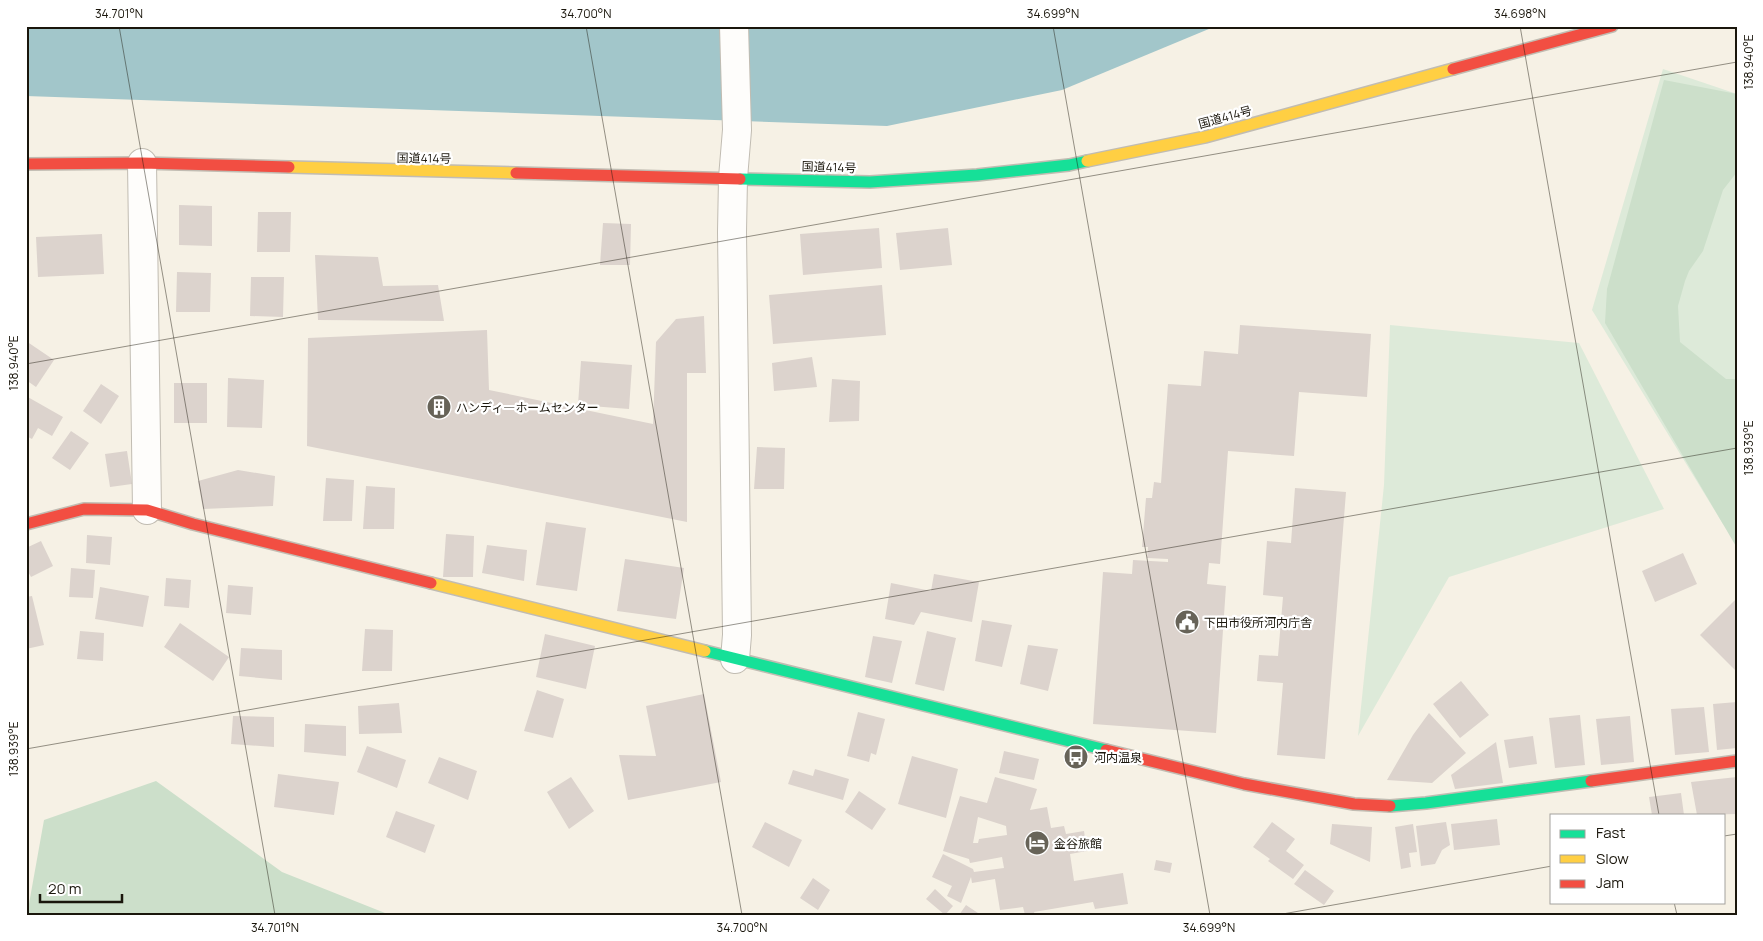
<svg xmlns="http://www.w3.org/2000/svg" width="1763" height="941" viewBox="0 0 1763 941" font-family="Manrope,'Noto Sans JP',sans-serif">
	<style>
		.green { fill: #ddead9 }
		.forest { fill: #ccdfca }
		.water { fill: #a2c6ca }
		.building { fill: #dcd3cd; fill-rule: evenodd }
		.lines { fill: none; stroke-linecap: round; stroke-linejoin: round }
		.street-casing { stroke: #c1bcb2; stroke-width: 30 }
		.fast-casing { stroke: #c1bcb2; stroke-width: 14 }
		.slow-casing { stroke: #c1bcb2; stroke-width: 14 }
		.jam-casing { stroke: #c1bcb2; stroke-width: 14 }
		.street { stroke: #fefdfb; stroke-width: 28 }
		.fast { stroke: #16e098; stroke-width: 11 }
		.slow { stroke: #ffcf43; stroke-width: 11 }
		.jam { stroke: #f24e42; stroke-width: 11 }
		.ticks { fill: none; stroke: #1a160c; stroke-width: 1; stroke-opacity: 0.45 }
		.labels { text-anchor: middle; dominant-baseline: central; stroke-width: 4.5; stroke-linejoin: round; paint-order: stroke }
		.street-label { font-size: 12px; fill: #1a160c; stroke: #fff }
		.poi-label { font-size: 12px; fill: #1a160c; stroke: #fff; text-anchor: start }
		.neatline { fill: none; stroke: #1a160c; stroke-width: 2 }
		.ticks-label { font-size: 12px; text-anchor: middle; fill: #1a160c }
	</style>
	<rect width="100%" height="100%" fill="#f6f1e5"/>
	<path class="green" d="M1663 69 1737 94V519L1723 524 1592 310Z
		M1390 325 1579 343 1664 509 1449 577 1358 736 1384 485Z"/>
	<path class="forest" d="M1664 80 1737 94V172L1723 190 1703 251 1689 271 1685 281 1678 306 1680 342 1726 379H1737V548L1605 323 1607 289Z
		M156 781 282 872 390 915H27L44 820Z"/>
	<path class="water" d="M26 26H1216L1062 90 887 126 26 96Z"/>
	<path class="building" d="M179 205 212 206V246L179 245Z
		M258 212H291L290 252H257Z
		M603 223 631 224 630 265H600Z
		M879 228 882 268 803 275 800 234Z
		M948 228 952 265 900 270 896 233Z
		M102 234 104 274 38 277 36 237Z
		M315 255 378 257 383 286 438 285 444 321 318 320Z
		M177 272 211 273 210 312H176Z
		M251 277H284L283 317 250 316Z
		M882 285 886 335 773 344 769 295Z
		M704 316 706 373H687V522L307 446 308 338 487 330 489 390 653 424 656 342 676 319Z
		M1240 325 1371 334 1367 397 1299 392 1294 456 1228 451 1220 564 1209 563 1207 584 1226 586 1216 733 1093 724 1103 572 1132 574 1133 560 1168 562V559L1147 558 1148 547H1142L1146 498H1152L1154 482 1161 483 1168 384 1201 386 1204 351 1238 354Z
		M26 341 54 360 36 387 26 380Z
		M812 357 817 387 774 391 772 363Z
		M581 361 632 365 629 409 578 405Z
		M228 378 264 380 262 428 227 427Z
		M832 379 860 381 859 421 829 422Z
		M174 383H207V423H174Z
		M101 384 119 396 101 424 83 411Z
		M26 396 63 417 52 436 38 428 32 439 26 436Z
		M71 431 89 443 70 470 52 458Z
		M757 447 785 448 784 489H754Z
		M127 451 132 484 110 487 105 454Z
		M238 470 275 476 273 506 203 509 198 481Z
		M326 478 354 480 352 521H323Z
		M366 486 395 488 394 529H363Z
		M1295 488 1346 492 1325 759 1277 755 1283 683 1257 681 1259 655 1278 656 1283 597 1263 595 1267 541 1291 543Z
		M546 522 586 528 577 591 536 585Z
		M446 534 474 536 473 577H443Z
		M87 535 112 537 110 565 86 563Z
		M41 541 53 566 31 577 26 568V548Z
		M487 545 527 550 524 581 482 573Z
		M1683 553 1697 584 1655 602 1642 571Z
		M625 559 684 568 676 619 617 611Z
		M71 568 95 570 93 598 69 597Z
		M934 574 979 582 972 622 921 612 914 625 885 619 891 583 931 591Z
		M166 578 191 580 189 608 164 606Z
		M228 585 253 587 251 615 226 613Z
		M100 587 149 596 143 627 95 619Z
		M32 596 44 645 26 649V597Z
		M1735 600 1737 601V672L1700 635Z
		M982 620 1012 625 1002 667 975 661Z
		M180 623 229 657 213 681 164 647Z
		M365 629 393 630 392 671H362Z
		M80 631 104 633 103 661 77 659Z
		M927 631 956 638 944 691 915 684Z
		M545 634 595 646 586 689 536 677Z
		M873 636 902 641 892 683 865 677Z
		M1028 645 1058 649 1048 691 1020 684Z
		M241 648 282 650V680L239 676Z
		M1461 681 1489 715 1460 738 1433 704Z
		M537 690 564 699 553 738 524 731Z
		M704 694 721 782 628 800 619 755 656 756 646 706Z
		M1737 702V748L1717 750 1713 704Z
		M399 703 402 733 359 734 358 706Z
		M1704 707 1709 752 1675 755 1671 709Z
		M858 712 885 719 876 755 871 753 869 762 847 756Z
		M1429 713 1466 753 1432 783 1387 780 1413 735Z
		M1580 715 1585 765 1555 768 1549 718Z
		M233 716 274 717V747L231 744Z
		M1630 716 1634 762 1601 765 1596 719Z
		M305 724 346 726V756L304 752Z
		M1533 736 1537 764 1509 768 1504 740Z
		M1496 742 1503 783 1455 789 1451 775Z
		M367 746 406 760 397 788 357 772Z
		M1004 751 1039 759 1034 780 999 773Z
		M912 756 958 769 946 818 898 804Z
		M439 757 477 771 468 800 428 783Z
		M815 769 849 779 843 800 788 784 793 770 813 776Z
		M278 774 339 782 334 815 274 807Z
		M571 777 594 811 569 829 547 792Z
		M995 777 1037 789 1030 810 1047 807 1051 828 1064 826 1066 834 1084 831 1087 851 1070 854 1074 881 1123 873 1128 904 1095 909 1093 902 1034 912 1035 915H1025L1023 907 1000 910 995 879 972 883 971 877 961 903 947 896 952 886 932 877 943 854 973 869 974 872 1004 868 1002 857 970 863 969 859 943 851 960 796 987 803ZM978 817 1006 826 1007 835 979 839 978 843H973Z
		M1737 777V814L1697 815 1691 782Z
		M859 791 886 809 872 830 845 812Z
		M1681 793 1684 815H1652L1649 797Z
		M396 811 435 825 425 853 386 837Z
		M1497 819 1500 845 1454 850 1451 824Z
		M765 822 802 840 789 867 752 847Z
		M1272 822 1295 839 1286 851 1304 865 1293 879 1268 861 1270 859 1253 847Z
		M1446 822 1450 845 1442 850 1435 864 1421 866 1416 826Z
		M1332 824 1372 827 1370 862 1330 844Z
		M1413 824 1417 852 1409 853 1411 867 1401 869 1395 827Z
		M1156 860 1172 863 1170 873 1154 870Z
		M1305 870 1334 891 1324 905 1294 884Z
		M813 878 830 890 818 910 800 898Z
		M935 889 953 906 945 915 926 899Z
		M966 905 981 915H959Z"/>
	<g class="lines">
		<defs>
			<path id="street" d="M734 26 737 130 733 178 732 232 737 635 735 659
				M142 163 147 510"/>
			<path id="fast" d="M740 179 870 182 977 175 1069 165 1087 161
				M705 651 1106 750
				M1390 806 1426 803 1591 781"/>
			<path id="slow" d="M1087 161 1205 137 1453 69
				M289 167 516 173
				M431 583 705 651"/>
			<path id="jam" d="M1453 69 1612 26
				M26 164 142 163 289 167
				M516 173 740 179
				M26 524 84 509 147 510 193 524 431 583
				M1106 750 1244 784 1354 804 1390 806
				M1591 781 1737 761"/>
		</defs>
		<use href="#street" class="street-casing"/>
		<use href="#fast" class="fast-casing"/>
		<use href="#slow" class="slow-casing"/>
		<use href="#jam" class="jam-casing"/>
		<use href="#street" class="street"/>
		<use href="#fast" class="fast"/>
		<use href="#slow" class="slow"/>
		<use href="#jam" class="jam"/>
	</g>
	<path class="ticks" d="M119 26 275 915M586 26 742 915M1053 26 1210 915M1520 26 1659 815M26 364 1737 62M26 749 1737 448M1724 836 1737 834M1674 902 1677 915M1277 915 1552 866"/>
	<defs>
		<symbol id="building-disc" viewBox="-11 -11 22 22"><circle r="9.5" fill="#676358" stroke="#fff"/><path d="M-4-6H4V6H1V3H-1V6H-4ZM-2.5-4.3h1.7v1.8h-1.7ZM.8-4.3h1.7v1.8H.8ZM-2.5-1h1.7V.8h-1.7ZM.8-1h1.7V.8H.8Z" fill="#fff"/></symbol>
		<symbol id="civic-disc" viewBox="-11 -11 22 22"><circle r="9.5" fill="#676358" stroke="#fff"/><path d="M-.6-6.5H3V-4.5H.6V-3L4-1V1h2V6H-6V1h2V-1L-.6-3ZM-1.2 2.5V6h2.4V2.5Z" fill="#fff"/></symbol>
		<symbol id="bus-disc" viewBox="-11 -11 22 22"><circle r="9.5" fill="#676358" stroke="#fff"/><path d="M-5-6H5V4H4V6H2V4H-2V6H-4V4H-5ZM-3.5-4V0h7V-4ZM-3.5 1.2v1.5H-2V1.2ZM2 1.2v1.5H3.5V1.2Z" fill="#fff"/></symbol>
		<symbol id="hotel-disc" viewBox="-11 -11 22 22"><circle r="9.5" fill="#676358" stroke="#fff"/><path d="M-6-4.5h1.5V1H6V5H4.5V3h-9V5H-6ZM-4 0a1.8 1.8 0 1 1 3.6 0ZM.5 0V-2.5h3Q6-2.5 6 0Z" fill="#fff"/></symbol>
	</defs>
	<g fill-rule="evenodd">
		<use href="#building-disc" x="425" y="393" width="28" height="28"/>
		<use href="#civic-disc" x="1173" y="608" width="28" height="28"/>
		<use href="#bus-disc" x="1062" y="743" width="28" height="28"/>
		<use href="#hotel-disc" x="1023" y="829" width="28" height="28"/>
	</g>
	<g class="labels">
		<g class="street-label">
			<text transform="translate(1225 117) rotate(-15)">国道414号</text>
			<text transform="translate(424 158) rotate(1)">国道414号</text>
			<text transform="translate(829 167) rotate(2)">国道414号</text>
		</g>
		<g class="poi-label">
			<text x="456" y="407">ハンディ―ホームセンター</text>
			<text x="1204" y="622">下田市役所河内庁舎</text>
			<text x="1094" y="757">河内温泉</text>
			<text x="1054" y="843">金谷旅館</text>
		</g>
	</g>
	<rect width="1763" height="941" fill="none" stroke="#ffffff" stroke-width="55"/>
	<rect x="1550" y="814" width="175" height="90" fill="#ffffff" stroke="#a3a29e"/>
	<rect x="1560" y="830" width="25" height="8" fill="#16e098" stroke="#a3a29e"/>
	<text x="1596" y="838" font-size="15" fill="#1a160c">Fast</text>
	<rect x="1560" y="855" width="25" height="8" fill="#ffcf43" stroke="#a3a29e"/>
	<text x="1596" y="864" font-size="15" fill="#1a160c">Slow</text>
	<rect x="1560" y="880" width="25" height="8" fill="#f24e42" stroke="#a3a29e"/>
	<text x="1596" y="888" font-size="15" fill="#1a160c">Jam</text>
	<path d="M40 894v8h82v-8" fill="none" stroke="#1a160c" stroke-width="2.5"/>
	<text x="48" y="894" font-size="15" fill="#1a160c" stroke="#ffffff" stroke-width="4" paint-order="stroke">20 m</text>
	<rect x="28" y="28" width="1708" height="886" class="neatline"/>
	<g class="ticks-label">
		<text x="119" y="18">34.701°N</text>
		<text x="586" y="18">34.700°N</text>
		<text x="1053" y="18">34.699°N</text>
		<text x="1520" y="18">34.698°N</text>
		<text transform="translate(1749 62) rotate(-90)" y="4">138.940°E</text>
		<text transform="translate(14 363) rotate(-90)" y="4">138.940°E</text>
		<text transform="translate(1749 448) rotate(-90)" y="4">138.939°E</text>
		<text transform="translate(14 749) rotate(-90)" y="4">138.939°E</text>
		<text x="275" y="932">34.701°N</text>
		<text x="742" y="932">34.700°N</text>
		<text x="1209" y="932">34.699°N</text>
	</g>
</svg>
